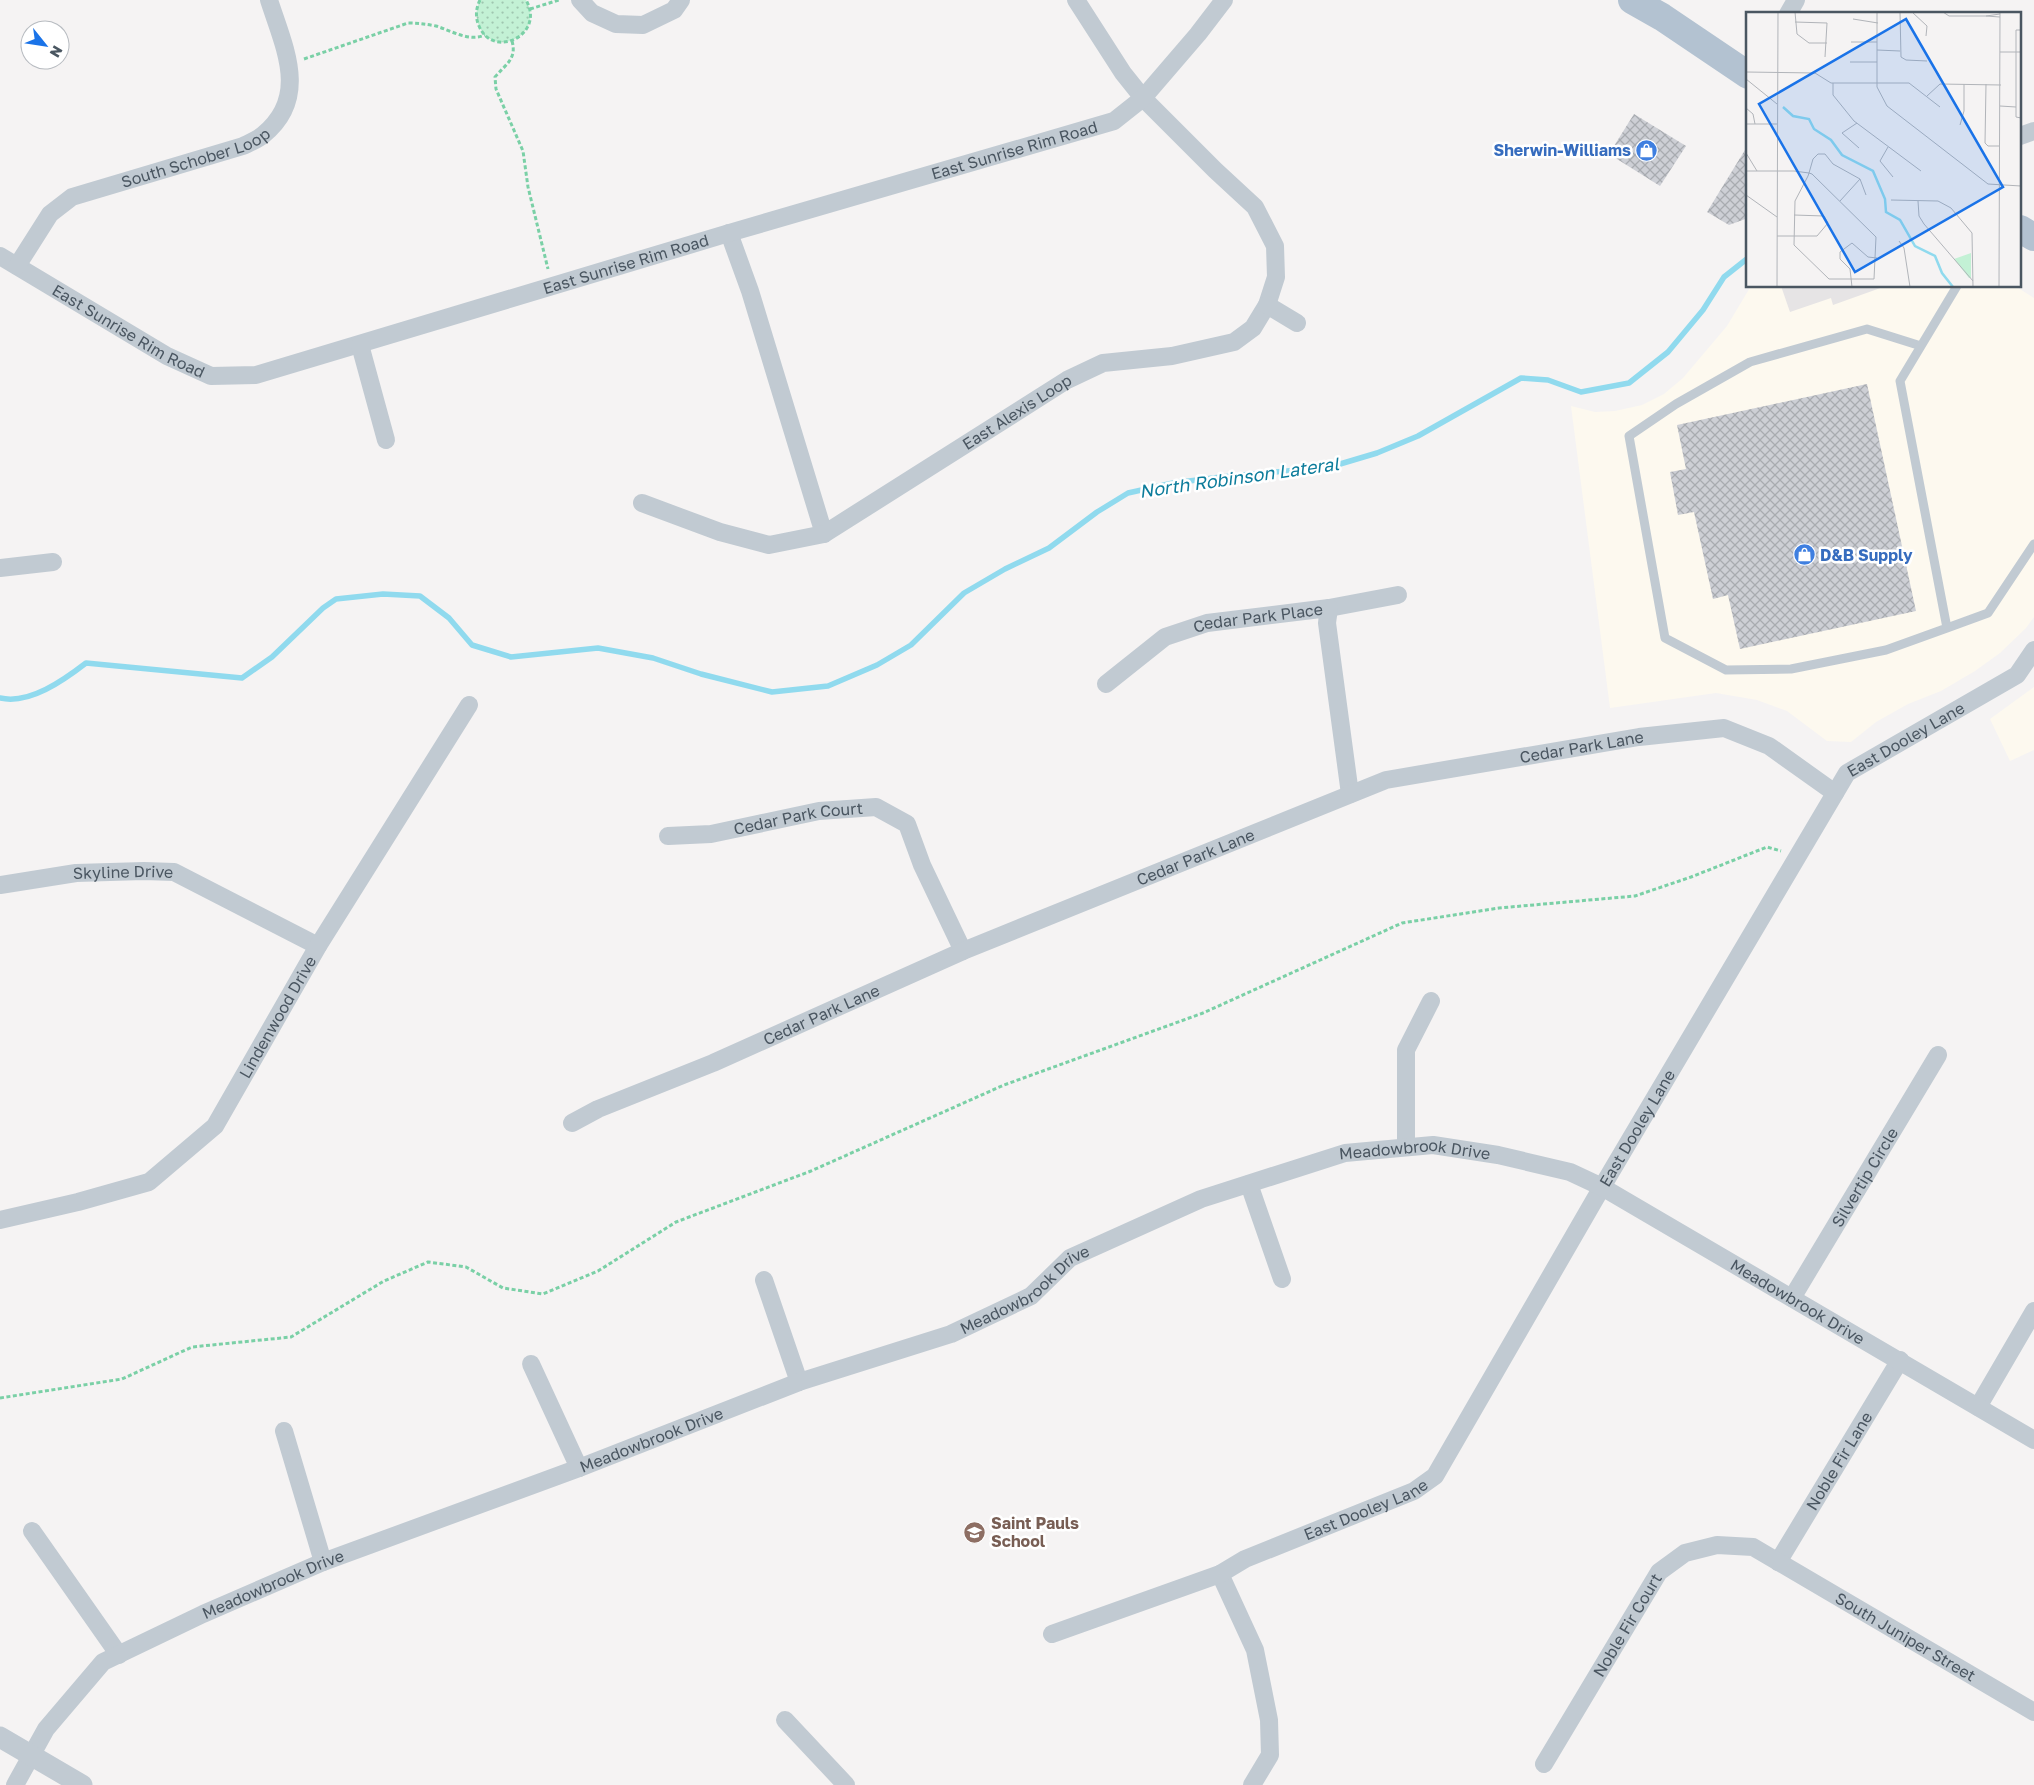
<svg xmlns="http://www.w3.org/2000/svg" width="2034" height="1785" viewBox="0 0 2034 1785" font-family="'Golos Text',sans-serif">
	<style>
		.commercial { fill: #fdf9ef }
		.education { fill: #e6e4e5 }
		.park { fill: url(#park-dots) }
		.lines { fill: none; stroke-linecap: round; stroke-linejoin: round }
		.stream { stroke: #90daee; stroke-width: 5.5 }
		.building { fill: url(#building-cross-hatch) }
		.path { stroke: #7ad0a6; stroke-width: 3; stroke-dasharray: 4 2.5; stroke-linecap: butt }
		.service { stroke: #c1cad2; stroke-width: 9 }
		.minor { stroke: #c1cad2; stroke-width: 18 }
		.tertiary { stroke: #c1cad2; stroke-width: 21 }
		.primary { stroke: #b3c2d1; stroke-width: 28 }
		.labels { text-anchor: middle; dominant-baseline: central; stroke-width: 5; stroke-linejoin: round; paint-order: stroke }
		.street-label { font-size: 16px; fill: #4a5661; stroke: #fff }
		.shop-label { font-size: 16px; font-weight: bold; fill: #366cbe; stroke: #fff; text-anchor: end }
		.education-label { font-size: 16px; font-weight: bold; fill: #785e54; stroke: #fff; text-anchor: start }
		.water-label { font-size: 18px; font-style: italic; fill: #0c7c9b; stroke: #fff }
		.inset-river { fill: none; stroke: #90daee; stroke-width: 2.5 }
		.inset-road { fill: none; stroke: #b1b4b9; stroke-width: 1 }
		.view { fill: #1a73e8; fill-opacity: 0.15; stroke: #1a73e8; stroke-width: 2.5 }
		.inset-edge { fill: none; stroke: #4a5661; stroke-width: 2.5 }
	</style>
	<defs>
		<pattern id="park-dots" width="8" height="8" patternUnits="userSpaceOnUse" patternTransform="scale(1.25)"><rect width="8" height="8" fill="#c3f1d5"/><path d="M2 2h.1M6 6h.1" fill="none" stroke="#a0c6b0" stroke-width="1.8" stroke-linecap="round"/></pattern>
		<pattern id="building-cross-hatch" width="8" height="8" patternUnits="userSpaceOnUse" patternTransform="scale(1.25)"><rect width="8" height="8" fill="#cdcfd5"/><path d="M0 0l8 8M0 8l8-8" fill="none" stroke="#a8abb0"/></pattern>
	</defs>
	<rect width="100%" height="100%" fill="#f5f3f3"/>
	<path class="commercial" d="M1751 286H2015L2034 298V617L2026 628 2000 653 1975 671 1941 691 1908 704 1876 722 1851 742 1827 741 1787 711 1757 700 1716 693 1610 708 1571 406 1595 412 1615 411 1642 405 1664 394 1683 378 1727 326Z
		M2034 687V750L2010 761 1990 719Z"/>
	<path class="education" d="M1781 286H1886L1833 305 1831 298 1790 312Z"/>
	<path class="park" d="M480 0H526C546 35 493 60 479 26 475 17 476 8 480 0Z"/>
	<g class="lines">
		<path class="stream" d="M0 698C29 705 64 680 86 663L242 678 272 657 323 608 336 599 383 594 420 596 449 618 472 645 511 657 598 648 653 658 701 674 772 692 828 686 877 665 911 645 964 593 1005 569 1049 548 1097 512 1128 493 1173 483 1221 477 1330 467 1377 453 1418 436 1521 378 1548 380 1581 392 1629 383 1668 352 1703 310 1724 277 1748 258"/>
	</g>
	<path class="building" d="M1634 114 1686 146 1660 186 1609 154Z
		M1748 145V218L1729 225 1707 212Z
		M1867 384 1916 611 1740 649 1728 595 1713 599 1694 512 1678 515 1670 472 1686 469 1677 425Z"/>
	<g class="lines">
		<path class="path" d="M480 0C476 8 475 17 479 26 493 60 546 35 526 0
			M530 9 559 0
			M512 41C517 59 506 64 495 77L496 89 523 151 528 187 548 269
			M304 59 408 23C418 23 426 24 436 26 452 31 469 42 485 35
			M0 1398 122 1379 192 1347 291 1337 384 1281 428 1262 466 1267 503 1288 543 1294 598 1271 676 1222 811 1171 1004 1085 1203 1013 1402 923 1499 908 1635 896 1691 877 1767 847 1781 851"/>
		<path class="service" d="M1957 286 1900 381 1947 628 1988 613 2034 544
			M1921 346 1867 329 1750 362 1676 404 1629 436 1665 638 1726 670 1791 669 1886 650 1947 628"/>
		<g class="minor">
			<path d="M580 0 592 13 616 24 643 25 674 10 681 0"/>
			<path d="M1788 14 1796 0"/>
			<path d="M2020 136 2034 131"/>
			<path id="s1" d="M729 233 750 291 824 534 1067 380 1103 363 1172 356 1234 342 1253 328 1267 305 1276 277 1275 246 1255 207 1215 170 1143 98 1123 73 1076 0"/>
			<path id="s2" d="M0 256 167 356 211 376 256 375 729 233 1114 121 1143 98 1198 34 1224 0"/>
			<path id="s3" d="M17 266 50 214 72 197 243 146C249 143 257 140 263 135 310 97 284 47 269 0"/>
			<path d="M1267 305 1297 323"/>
			<path d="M360 345 386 440"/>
			<path d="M642 503 720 532 769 545 824 534"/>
			<path d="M0 568 53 562"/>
			<path d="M1329 608 1398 595"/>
			<path id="s4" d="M1106 684 1165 637 1207 623 1329 608 1327 623 1350 794"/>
			<path id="s5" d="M668 836 711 834 819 811 876 807 907 824 922 865 963 951"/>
			<path id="s6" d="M0 885 76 873 144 871 174 872 318 946"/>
			<path id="s7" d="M572 1123 598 1109 713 1063 963 951 1386 780 1639 737 1724 728 1769 746 1835 793"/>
			<path d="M1406 1147V1050L1431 1001"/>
			<path d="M1249 1184 1282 1279"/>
			<path id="s8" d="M0 1220 78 1202 149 1182 215 1126 318 946 469 705"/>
			<path d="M764 1280 799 1382"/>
			<path id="s9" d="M1792 1298 1938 1055"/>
			<path d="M531 1364 579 1468"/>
			<path d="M1978 1407 2034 1311"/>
			<path d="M284 1431 323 1562"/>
			<path d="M32 1531 119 1655"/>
			<path id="s10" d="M1778 1562 1900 1360"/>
			<path d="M1220 1574 1255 1650 1269 1720 1270 1755 1252 1785"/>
			<path id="s11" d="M1052 1634 1220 1574 1245 1559 1414 1491 1435 1476 1602 1187 1847 773 2017 675 2034 650"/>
			<path d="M785 1720 846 1785"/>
			<path id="s12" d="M1544 1764 1659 1572 1685 1553 1717 1545 1753 1547 2034 1712"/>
			<path id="s13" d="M15 1785 46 1729 103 1662 203 1614 323 1562 579 1468 799 1382 951 1334 1031 1296 1070 1258 1201 1199 1345 1153 1433 1145 1498 1155 1570 1172 1602 1187 2034 1440"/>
		</g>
		<path class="tertiary" d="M0 1737 82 1785"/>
		<path class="primary" d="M1632 0 1662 17 1748 75
			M2020 229 2034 237"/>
	</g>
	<defs>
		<symbol id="shop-disc" viewBox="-11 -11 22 22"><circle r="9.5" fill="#3f7fe0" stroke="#fff"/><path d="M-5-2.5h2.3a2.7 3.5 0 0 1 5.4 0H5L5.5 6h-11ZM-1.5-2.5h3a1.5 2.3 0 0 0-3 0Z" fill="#fff"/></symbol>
		<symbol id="school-disc" viewBox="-11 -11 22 22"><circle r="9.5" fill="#8d6e63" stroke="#fff"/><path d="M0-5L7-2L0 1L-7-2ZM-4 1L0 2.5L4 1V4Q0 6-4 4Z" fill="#fff"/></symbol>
	</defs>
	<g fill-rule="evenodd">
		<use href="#shop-disc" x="1634" y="138" width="25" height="25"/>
		<use href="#shop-disc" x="1792" y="542" width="25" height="25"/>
		<use href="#school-disc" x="962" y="1520" width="25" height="25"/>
	</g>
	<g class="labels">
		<g class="street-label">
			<text stroke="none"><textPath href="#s2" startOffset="1079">East Sunrise Rim Road</textPath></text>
			<text stroke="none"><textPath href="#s3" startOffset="219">South Schober Loop</textPath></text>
			<text stroke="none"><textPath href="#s2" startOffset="674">East Sunrise Rim Road</textPath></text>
			<text stroke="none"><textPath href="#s2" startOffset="149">East Sunrise Rim Road</textPath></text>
			<text stroke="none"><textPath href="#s1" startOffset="544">East Alexis Loop</textPath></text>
			<text stroke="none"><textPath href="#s4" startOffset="171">Cedar Park Place</textPath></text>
			<text stroke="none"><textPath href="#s11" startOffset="1298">East Dooley Lane</textPath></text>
			<text stroke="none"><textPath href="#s7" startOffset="1082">Cedar Park Lane</textPath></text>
			<text stroke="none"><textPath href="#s5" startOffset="132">Cedar Park Court</textPath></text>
			<text stroke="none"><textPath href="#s7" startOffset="678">Cedar Park Lane</textPath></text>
			<text stroke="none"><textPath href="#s6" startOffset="124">Skyline Drive</textPath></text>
			<text stroke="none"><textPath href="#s7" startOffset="272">Cedar Park Lane</textPath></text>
			<text stroke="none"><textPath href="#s8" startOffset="366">Lindenwood Drive</textPath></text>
			<text stroke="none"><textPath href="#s11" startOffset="818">East Dooley Lane</textPath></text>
			<text stroke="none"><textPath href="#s13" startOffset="1570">Meadowbrook Drive</textPath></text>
			<text stroke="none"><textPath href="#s9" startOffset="141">Silvertip Circle</textPath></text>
			<text stroke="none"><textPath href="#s13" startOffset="1149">Meadowbrook Drive</textPath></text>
			<text stroke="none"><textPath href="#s13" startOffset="1990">Meadowbrook Drive</textPath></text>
			<text stroke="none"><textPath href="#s13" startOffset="744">Meadowbrook Drive</textPath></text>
			<text stroke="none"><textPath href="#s10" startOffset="118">Noble Fir Lane</textPath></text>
			<text stroke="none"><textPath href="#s11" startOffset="338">East Dooley Lane</textPath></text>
			<text stroke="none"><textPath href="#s13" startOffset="339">Meadowbrook Drive</textPath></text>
			<text stroke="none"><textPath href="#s12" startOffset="162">Noble Fir Court</textPath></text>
			<text stroke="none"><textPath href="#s12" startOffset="502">South Juniper Street</textPath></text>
		</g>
		<g class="shop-label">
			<text x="1631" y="150">Sherwin-Williams</text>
			<text x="1820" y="555" text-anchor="start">D&amp;B Supply</text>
		</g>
		<g class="education-label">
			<text x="991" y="1523">Saint Pauls<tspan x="991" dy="18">School</tspan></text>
		</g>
		<g class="water-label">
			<text transform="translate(1239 477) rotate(-8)">North Robinson Lateral</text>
		</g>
	</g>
	<g transform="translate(1746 12)">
		<rect width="275" height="275" fill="#f5f3f3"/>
		<path d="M225 241V266H223L208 247Z" fill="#c3f1d5"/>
		<path class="inset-river" d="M37 95 47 104 63 107 68 117 85 128 96 143 127 159 139 187 140 200 154 208 169 234 189 244 196 261 207 275"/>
		<path class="inset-road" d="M49 0 51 22 63 31H81M131 0V75L141 94 242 172 275 174M154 0 155 45 160 48 181 49M166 0 181 14 180 24M197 0 203 4H240M254 5 240 4 254 2M107 7 132 11M49 10 81 11 79 45M275 18H270V105L275 106M105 30H131M131 38 154 39M254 40H275M104 50H131M0 60 69 61 85 71H163L194 95M0 67 31 92M87 71V83L108 109 175 159M240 72 239 131 242 134H253M181 84 194 72 255 73M254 94 270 95M0 96 7 102 9 112M111 111 96 121 113 136M0 112H31M214 113 218 99V72M142 135 134 149 147 165M0 141 11 159M0 159H48L63 161 66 162 130 225 128 267H83L48 233 49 189 62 164 63 161 67 147 72 142H79L87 152 114 167 94 189M114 167 120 183M0 183 31 205M145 188 192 189 205 196 226 221 227 275M172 189 173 204 178 212 227 269M31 224H71L82 211 78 204 48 203M153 229 158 236 164 275M31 275 32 0M106 275 104 257 94 247V240L106 231 122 245 131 246M253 275 254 0"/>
		<path class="view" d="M160 7 257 175 109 260 13 92Z"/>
		<rect width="275" height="275" class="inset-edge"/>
	</g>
	<g transform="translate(45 45) rotate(120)"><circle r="24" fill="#ffffff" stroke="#b7bbc0"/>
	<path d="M0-4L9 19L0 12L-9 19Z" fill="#1a73e8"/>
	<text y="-8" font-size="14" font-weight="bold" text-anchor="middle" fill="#4a5661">N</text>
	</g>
</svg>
